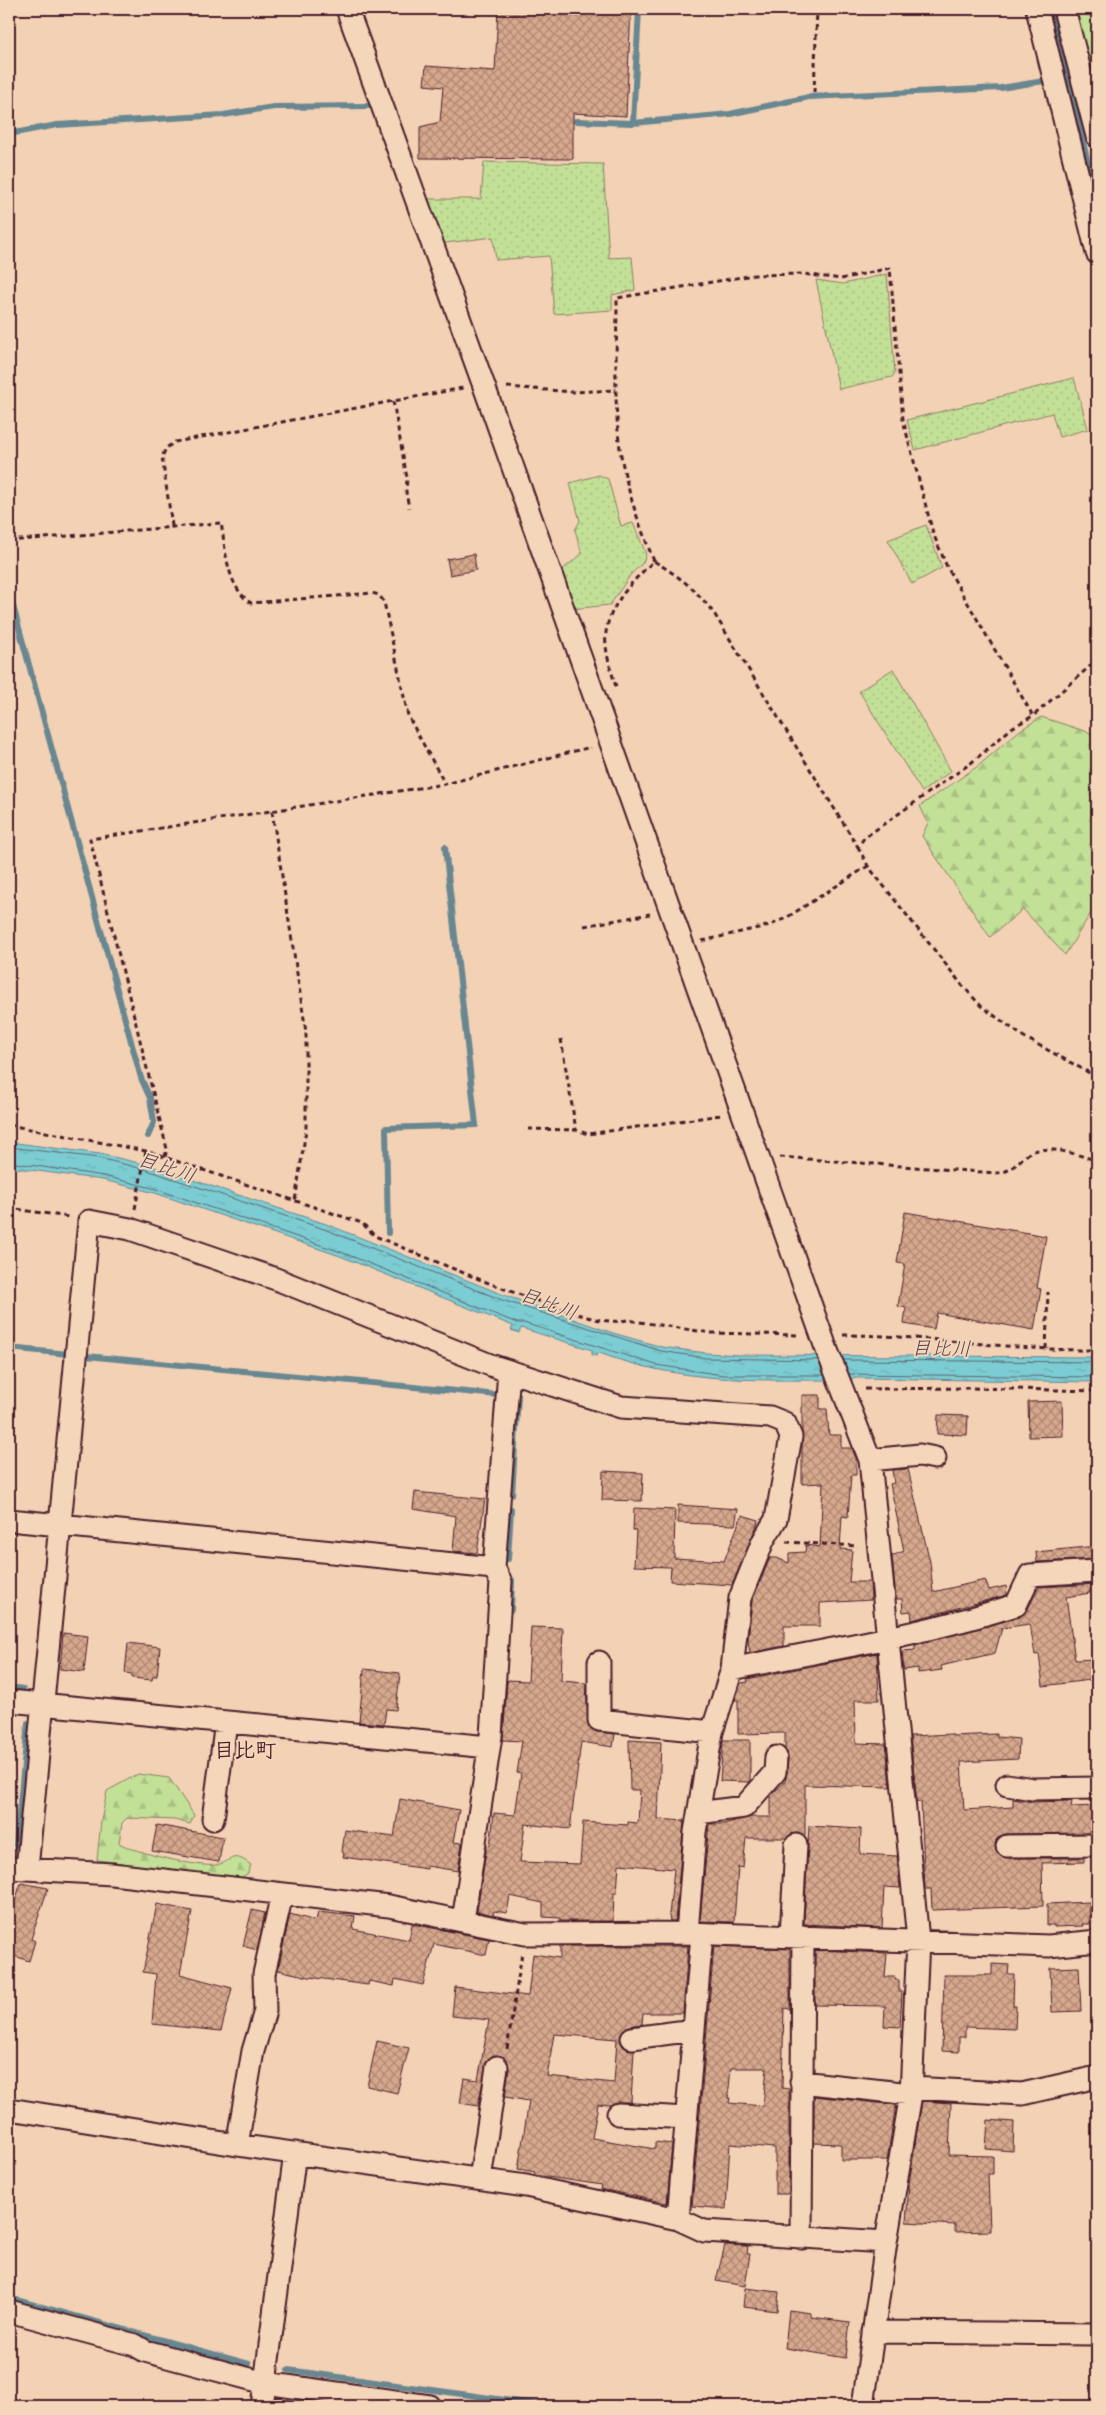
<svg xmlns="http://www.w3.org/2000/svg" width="1106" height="2415" viewBox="0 0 1106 2415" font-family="Dekko,'Klee One',sans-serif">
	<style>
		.grass { fill: url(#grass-dots); stroke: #868061 }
		.forest { fill: url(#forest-firs); stroke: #868061 }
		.pitch { fill: #c3e097; stroke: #868061 }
		.water { fill: url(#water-ripples); stroke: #678790 }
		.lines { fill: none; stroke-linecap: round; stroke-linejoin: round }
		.shore { stroke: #5e656e; stroke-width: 1 }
		.stream { stroke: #678790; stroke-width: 6 }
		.building { fill: url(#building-cross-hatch); stroke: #4a1f2b; fill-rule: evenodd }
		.minor-casing { stroke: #4a1f2b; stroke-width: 25 }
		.path { stroke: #4a1f2b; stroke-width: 3; stroke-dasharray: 5 4; stroke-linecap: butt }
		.minor { stroke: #f4d6ba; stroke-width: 21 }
		.labels { text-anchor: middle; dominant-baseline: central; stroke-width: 4; stroke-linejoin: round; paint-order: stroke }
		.water-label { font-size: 20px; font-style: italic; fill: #54424d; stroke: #f4d6ba }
		.quarter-label { font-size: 21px; font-weight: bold; fill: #4a1f2b; stroke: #f4d6ba }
	</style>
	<defs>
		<pattern id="grass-dots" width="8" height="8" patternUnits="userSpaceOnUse" patternTransform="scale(1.25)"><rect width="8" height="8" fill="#c3e097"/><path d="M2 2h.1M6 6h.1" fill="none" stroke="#a9c082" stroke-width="1.8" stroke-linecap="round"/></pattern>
		<pattern id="forest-firs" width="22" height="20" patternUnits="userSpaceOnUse" patternTransform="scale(1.25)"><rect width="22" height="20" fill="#c3e097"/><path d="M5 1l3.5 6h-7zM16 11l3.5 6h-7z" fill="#a9c082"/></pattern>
		<pattern id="water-ripples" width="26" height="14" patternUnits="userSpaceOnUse" patternTransform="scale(1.25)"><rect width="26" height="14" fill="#7bcdd3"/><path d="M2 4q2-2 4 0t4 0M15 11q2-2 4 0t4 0" fill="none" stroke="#6cb0b5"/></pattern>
		<pattern id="building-cross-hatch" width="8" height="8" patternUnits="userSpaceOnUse" patternTransform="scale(1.25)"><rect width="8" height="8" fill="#d6a88d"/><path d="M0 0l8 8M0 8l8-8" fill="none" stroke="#b08873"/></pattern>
	</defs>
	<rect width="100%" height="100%" fill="#f3d1b4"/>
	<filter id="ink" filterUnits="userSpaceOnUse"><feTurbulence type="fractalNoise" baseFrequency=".02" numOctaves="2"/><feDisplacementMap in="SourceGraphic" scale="10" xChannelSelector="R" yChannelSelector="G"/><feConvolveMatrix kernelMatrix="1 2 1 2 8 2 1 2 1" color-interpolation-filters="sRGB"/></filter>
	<g filter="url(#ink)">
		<path class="grass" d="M484 162 603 164 609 258 632 257 635 290 612 295V310L554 314 549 256 496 260 493 237 438 244 423 199H481Z
			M887 274 895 373 892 377 839 389 816 280 843 284Z
			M1074 378 1088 429 1059 437 1052 413 915 450 907 420Z
			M599 475 608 479 621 526 633 523 646 554 643 563 631 574 610 605 571 609 558 573 582 554 575 530 580 521 570 483Z
			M926 525 942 568 912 584 888 540Z
			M893 669 951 771 922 792 859 691Z"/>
		<path class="forest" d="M1041 717 1097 735 1093 791 1097 792V903L1065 955 1023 909 990 937 922 836 928 823 920 806 978 766 1019 731Z
			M138 1774 169 1778 194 1815 190 1824 175 1820 127 1818 122 1823 119 1843C133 1852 200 1868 216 1865 232 1862 232 1850 251 1865L248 1873 241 1878 97 1860 101 1821 107 1791Z"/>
		<path class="pitch" d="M1074 9H1097V100Z"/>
		<path class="water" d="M9 1142 100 1154 148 1165 326 1224 504 1295 613 1333 662 1347 706 1353 740 1355 1097 1357V1382L857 1378 845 1380C756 1380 685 1384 599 1353L596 1356 592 1355V1350L521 1328 519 1333 511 1330 513 1326 340 1256 155 1193 103 1180 9 1167Z"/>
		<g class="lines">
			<path class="shore" d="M9 1147 99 1158 147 1170 324 1229 502 1300 661 1351 706 1358 818 1360
				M9 1162 104 1176 156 1189 341 1252 517 1323H524L656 1365 723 1375H824
				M844 1360 1097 1362
				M849 1374 1097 1377"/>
			<path class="stream" d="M1050 9 1097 199
				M576 121 633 123 730 114 809 97 1001 88 1044 81
				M633 123 639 9
				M9 134 57 125 223 115 274 107 369 106
				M9 591 123 1012 141 1078 150 1098 154 1122 148 1136
				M388 1233 386 1128 476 1125 445 847
				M9 1348 68 1354
				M86 1356 498 1395
				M512 1494 518 1395
				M508 1559 511 1509
				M511 1610 512 1580
				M9 1687 23 1689
				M16 1845 28 1723
				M9 2298 249 2364
				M288 2370 549 2406"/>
		</g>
		<path class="building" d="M498 9H631L626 116 573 113V159L420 158V127L440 122 443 87 424 85 426 66 495 71Z
			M474 554 476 570 450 575 447 559Z
			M905 1212 1046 1236 1037 1288 1041 1289 1034 1330 937 1313 934 1329 904 1324 906 1308 898 1306 905 1264 897 1263Z
			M802 1395H820V1409H827L829 1435H841V1448H852L856 1458V1475H851L848 1517 842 1516 840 1549 852 1550 849 1582H870L871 1600 820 1603V1626H784V1646L750 1653 748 1640 752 1601 770 1558H777L789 1563V1553L805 1552 806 1545 820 1547 823 1483 802 1484Z
			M1062 1401 1063 1436 1029 1437 1028 1402Z
			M938 1415 968 1416 967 1435 937 1434Z
			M908 1469 930 1562 933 1592 985 1580 989 1590 1006 1586 1007 1595 912 1620 911 1611 903 1612 902 1599H896L892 1556 904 1551 890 1484 894 1483 892 1470Z
			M603 1471 643 1473 642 1501 602 1500Z
			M415 1492 485 1499 477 1553 453 1551 456 1516 413 1509Z
			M678 1505 738 1509 735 1525 678 1523Z
			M634 1508 675 1510 674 1558 724 1561 742 1515 759 1520 732 1585 670 1581 671 1567 634 1566 636 1530H633Z
			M1097 1546V1559L1037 1562 1036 1552Z
			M1097 1584V1590L1089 1591 1090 1593 1066 1597 1075 1660 1097 1659V1679L1043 1686 1039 1654 1035 1655 1030 1624 1002 1628 995 1653 941 1666 942 1670 918 1673V1668L904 1670 902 1651 915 1650V1645L1020 1617 1027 1611 1039 1587Z
			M531 1627 563 1628 561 1681 586 1683 588 1726 597 1732 615 1734 613 1747 581 1742 570 1829 525 1824 520 1862 580 1864 583 1822 628 1825V1822L638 1823 640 1790H630L629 1740 661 1742 658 1819 684 1821 675 1921H670L669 1915 674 1869 619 1864 617 1893H614L613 1921H560V1918L543 1917V1903L510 1896 507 1913 494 1911 493 1915 477 1911 487 1845 490 1846 494 1813 515 1815 521 1774 517 1773 522 1741 503 1740 507 1683 508 1680 528 1681Z
			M63 1633 88 1636 84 1672 60 1669Z
			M128 1643 160 1647 157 1676H153L152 1680 132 1678V1674L125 1673Z
			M877 1653 879 1700H855L856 1743 886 1744 890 1787 805 1785V1836L796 1833 786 1838H746L743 1868 738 1867 734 1922 700 1921 709 1824H723L750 1817H771V1795L785 1782 787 1773 788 1758 785 1749V1733L738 1734V1700H735L741 1683 748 1682 747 1679Z
			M364 1669 400 1673 396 1710 386 1709 384 1724 359 1722Z
			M952 1734V1736L997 1734V1737L1019 1739 1018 1759 961 1762 964 1810 1013 1807V1799L1033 1802 1072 1801 1071 1807 1097 1806V1833L1007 1834 1000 1836 996 1840V1852L1007 1858H1084V1862L1042 1863 1043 1906 932 1910 931 1889H925L921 1802H917L910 1736Z
			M723 1740H750V1782L720 1781Z
			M400 1799 459 1810 453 1842 462 1843 458 1871 427 1866V1869L343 1857 344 1853 342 1852 345 1830 394 1837Z
			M157 1825 223 1837 219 1862 152 1851Z
			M809 1826 861 1829 860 1854 897 1856 900 1888 884 1887 882 1928 804 1924Z
			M21 1883 48 1888 31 1939 35 1941 29 1961 9 1954V1919Z
			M1089 1902 1090 1924H1082L1083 1926 1054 1927V1925H1047V1904Z
			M157 1904 192 1911 180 1974 232 1988 221 2031 152 2024 156 1974 143 1972Z
			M252 1910 265 1913 257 1950 243 1946Z
			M318 1912 355 1916 353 1929 409 1940 412 1924 489 1939 486 1955 434 1944 423 1985 395 1979 394 1986 369 1981 368 1985 309 1977 278 1970 290 1914 316 1921Z
			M560 1946H688L683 2013H643L642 2024 630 2026 621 2033 622 2045 627 2049 634 2050 631 2102H618L610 2105 598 2104 592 2138 655 2149V2142L672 2144 667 2203 601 2189 602 2185 534 2175 535 2172 518 2169 529 2101 505 2097 509 2068 504 2057 493 2055 487 2060 478 2106 460 2103 464 2078 478 2080 489 2020 452 2016 455 1987 528 1996 533 1954 560 1958ZM554 2034 617 2039 614 2083 547 2076Z
			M714 1946 790 1949V2009L784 2008 782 2088 789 2089V2194H775V2148L730 2144 726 2209 692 2206ZM731 2068H767L763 2106 729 2103 730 2098H728Z
			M815 1950 887 1953 885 1977H895V1980H899V1992H902L900 2027 884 2026 885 2006 815 2005Z
			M992 1964 1009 1965 1008 1974H1014L1013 2006H1016L1015 2029 965 2027V2037H959V2052L942 2051 944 1975H992Z
			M1079 1967 1081 2011 1052 2012 1050 1968Z
			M377 2041 409 2048 397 2093 367 2086Z
			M814 2096 896 2105 887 2160H841V2144L814 2143Z
			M922 2101 951 2103 949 2155 993 2156V2174H988L990 2231 955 2232V2225L906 2222 909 2184Z
			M988 2120 1014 2122 1013 2151 986 2149Z
			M725 2245 748 2246 747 2254H750L745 2286 716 2281Z
			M745 2288 779 2292 777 2311 743 2307Z
			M789 2310 811 2313V2317L850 2322 846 2358 785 2348Z"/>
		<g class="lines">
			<defs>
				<path id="minor" d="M347 9 484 386 825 1345 870 1460 918 1940 911 2094 886 2242 863 2406
					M1037 9 1097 253
					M1064 9 1097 136
					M870 1460 920 1455 935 1458
					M9 1520 494 1568
					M599 1662V1720L712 1732
					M732 1669C827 1649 923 1635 1016 1605L1030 1575 1097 1571
					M9 1701 489 1747
					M1007 1785 1033 1789 1097 1788
					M698 1813 744 1807 775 1772 776 1757
					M213 1819 226 1722
					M1007 1846 1097 1845
					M9 1868 112 1874 389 1906 525 1934 687 1933 1049 1946 1097 1941
					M27 1869 89 1221 130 1229 276 1279 493 1366 621 1407 770 1417 785 1423 791 1437 776 1519 763 1541 740 1598 732 1669 712 1732 695 1832 687 1933
					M463 1921 491 1736 501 1582 494 1568 509 1371
					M702 1934 678 2219 704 2231 886 2242
					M791 1936 796 1845
					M632 2038 694 2030
					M801 2082 911 2094
					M911 2088 1022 2094 1097 2077
					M9 2109 237 2145 526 2186 678 2219
					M618 2114 686 2118
					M237 2145 253 2051 265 2011 264 1974 282 1894
					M480 2179 497 2067
					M801 2238 803 1936
					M9 2311 135 2345 145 2351 265 2383 430 2406
					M873 2332 1097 2334
					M262 2406 295 2153"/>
			</defs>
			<use href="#minor" class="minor-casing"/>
			<path class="path" d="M814 93 817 9
				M507 387 574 392 616 390
				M393 401 407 478 406 492 409 508
				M172 526 162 457 166 448 175 442 463 388
				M9 541 221 523C226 550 226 586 251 603L372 593 379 595 384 602 408 716 445 784
				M654 561C641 530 630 499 623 466 612 412 617 354 617 298L754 275 803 274 841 279 890 268 903 420 933 533 947 567 1033 716
				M616 687C612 673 607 659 606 645 602 612 631 582 654 561 680 577 697 590 715 615L858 847 864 838 971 763 1013 727 1033 716 1097 660
				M272 811 306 1032V1130L295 1201
				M858 847 868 866 962 985 981 1006 1024 1037 1097 1077
				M584 926 650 914
				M702 941 771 925 786 918 868 866
				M561 1039 576 1130
				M9 1125 146 1151 362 1223 375 1236C435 1261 494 1287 556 1307 579 1314 603 1325 627 1320L711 1333 799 1335
				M528 1129 576 1130 588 1134 721 1115
				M165 1157 167 1149 90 839 445 784 591 747
				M780 1157 995 1173C1012 1173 1015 1163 1028 1154 1042 1143 1081 1155 1097 1161
				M9 1208 69 1217
				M135 1209 146 1151
				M843 1335C928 1335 1012 1351 1097 1350
				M1046 1349 1048 1292
				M865 1389 971 1388 1097 1391
				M786 1542 858 1546
				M507 2049 522 1953"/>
			<use href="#minor" class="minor"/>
		</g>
	</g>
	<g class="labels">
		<g class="water-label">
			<text transform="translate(166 1170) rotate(18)">目比川</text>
			<text transform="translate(548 1306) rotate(20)">目比川</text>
			<text transform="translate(941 1351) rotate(1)">目比川</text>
		</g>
		<g class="quarter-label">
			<text x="245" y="1753">目比町</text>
		</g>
	</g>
	<rect width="1106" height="2415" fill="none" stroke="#f4d6ba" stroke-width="30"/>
	<rect x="15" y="15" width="1076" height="2385" fill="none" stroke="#4a1f2b" stroke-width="2" filter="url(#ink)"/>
</svg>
